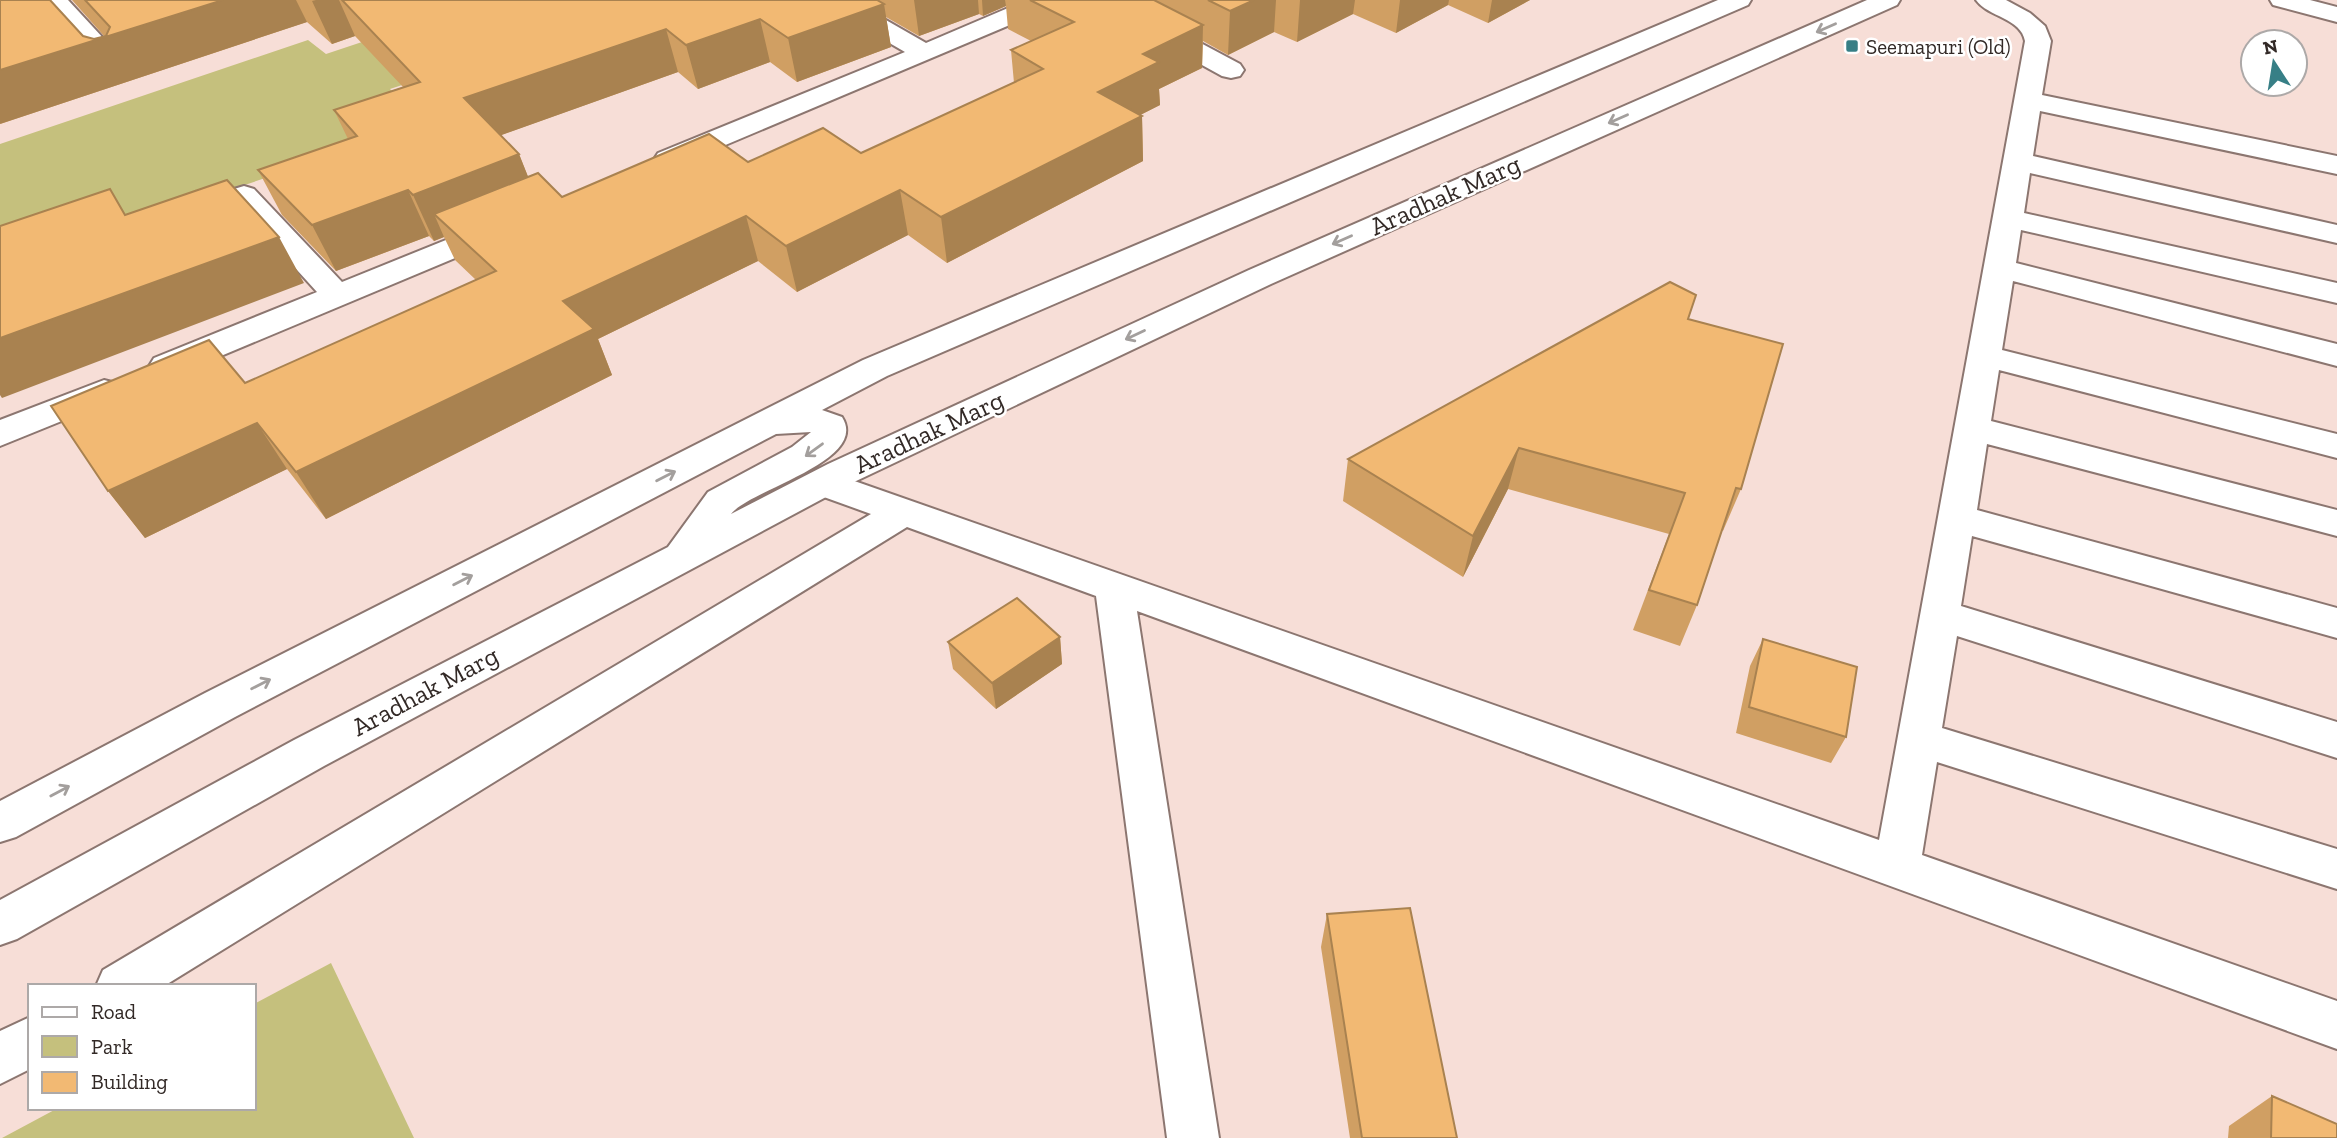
<svg xmlns="http://www.w3.org/2000/svg" width="2337" height="1138" viewBox="0 0 2337 1138" font-family="'Zilla Slab',serif">
	<style>
		.green { fill: #c5c07d }
		.lines { fill: none; stroke-linecap: round; stroke-linejoin: round }
		.minor-casing { stroke: #8c7670; stroke-width: 4 }
		.major-casing { stroke: #8c7670; stroke-width: 4 }
		.minor { fill: #fff; fill-rule: evenodd }
		.major { fill: #fff; fill-rule: evenodd }
		.wall { fill: #d09f63; fill-rule: evenodd }
		.shaded-wall { fill: #a98250 }
		.building { fill: #f2b973; stroke: #a98250; stroke-width: 2 }
		.oneway { stroke: #a39f9d }
		.poi-dot { fill: #377f86; stroke: #fff; stroke-width: 2.5 }
		.labels { text-anchor: middle; dominant-baseline: central; stroke-width: 5; stroke-linejoin: round; paint-order: stroke }
		.far-poi-label { font-size: 21px; fill: #322926; stroke: #fff; text-anchor: start }
		.street-label { font-size: 26px; fill: #322926; stroke: #fff }
	</style>
	<rect width="100%" height="100%" fill="#f7ded7"/>
	<path class="green" d="M488 0 632 10 390 89 424 125 38 254 0 229V144L308 40 326 54Z
		M331 963 414 1138H2L58 1108H254V1004Z"/>
	<g class="lines">
		<defs>
			<path id="minor" d="M43 0H68L129 66 133 72 129 78 120 80 111 78Z
				M821 0H851L926 43 1027 0H1060L1057 5 678 165 668 168 658 165 654 159 658 153 905 52 824 5Z
				M1090 0H1120L1240 64 1244 70 1240 76 1231 78 1222 76 1093 5Z
				M1976 0H2006L2030 13 2045 26 2051 41 2042 95 2337 156V174L2040 111 2033 156 2337 225V243L2030 173 2024 213 2337 283V303L2021 230 2016 263 2337 344V366L2013 281 2002 350 2337 434V458L1999 370 1991 421 2337 510V536L1987 444 1977 510 2337 608V638L1972 536 1961 606 2337 722V758L1957 636 1942 728 2337 849V889L1937 762 1922 855 2337 1001V1049L1137 611 1219 1138H1167L1096 596 907 527 164 986H96L103 970 871 514 810 492 805 483 810 474 823 470 1879 840 2025 41C2021 18 1988 17 1976 0Z
				M2270 0H2310L2337 7V22L2273 5Z
				M244 186 254 189 342 282 488 223 499 220 510 223 514 229 510 235 178 374 166 377 154 374 149 366 154 358 317 292 229 195 234 189Z
				M104 380 116 383 121 391 116 399 0 446V420Z
				M30 1017V1069L0 1084V1031Z"/>
			<path id="major" d="M1718 0H1751L1748 5 887 376 822 410 842 417C870 461 751 489 731 514L828 464 1249 270 1867 0H1900L1897 5 1271 284 854 482 324 766 17 939 0 945V900L294 740 668 547 708 492 792 447 811 432 776 434 235 717 16 837 0 842V801L205 693 863 360Z"/>
		</defs>
		<use href="#minor" class="minor-casing"/>
		<use href="#major" class="major-casing"/>
		<use href="#minor" class="minor"/>
		<use href="#major" class="major"/>
	</g>
	<path class="wall" d="M72 0H1530L1488 23 1448 5 1396 33 1353 14 1297 42 1274 32 1228 55 1203 41 1202 68 1159 89 1160 105 1140 115 1142 116 1143 161 947 263 908 235 797 292 758 261 598 339 612 375 326 519 287 469 145 538 108 491 245 383 476 280 455 260 444 237 434 241 429 236 336 271 282 215 258 170 348 139 334 110 403 87 355 36 332 44 307 22 0 124 83 36 94 39 104 36ZM1006 6 1008 29 1031 41 1011 50 1014 83 861 153 748 162 562 197 528 177 519 154 501 135 678 72 698 89 770 62 797 82 891 47 886 17 919 36 979 14 983 16Z
		M1688 319 1741 489 1723 531 1722 530 1697 605 1680 646 1633 630 1669 534 1508 489 1463 577 1343 501 1348 459Z
		M1060 637 1062 664 996 709 953 669 948 642Z
		M1763 639 1846 737 1831 763 1736 733 1750 666Z
		M1327 914 1457 1138H1350L1321 947Z
		M2272 1096 2337 1138H2228L2229 1126Z"/>
	<path class="shaded-wall" d="M223 0H296L307 22 0 124V70Z
		M316 0H339L355 36 332 44 312 1Z
		M914 0H978L979 14 919 36Z
		M982 0H1005L1006 6 983 16Z
		M1254 0H1276L1274 32 1228 55 1230 11Z
		M1300 0H1355L1353 14 1297 42Z
		M1400 0H1449L1448 5 1396 33Z
		M1492 0H1530L1488 23Z
		M884 4 891 47 797 82 788 38Z
		M760 19 770 62 698 89 686 45Z
		M1203 25 1202 68 1159 89 1160 105 1099 136 1098 92 1143 54Z
		M666 29 678 72 482 142 464 98Z
		M1142 116 1143 161 947 263 941 217Z
		M519 154 537 199 434 214 444 237 434 241 413 195Z
		M408 190 429 236 336 271 312 225Z
		M900 190 908 235 797 292 786 246Z
		M746 216 758 261 598 339 612 375 326 519 296 472 563 301Z
		M279 237 304 283 2 398 0 395V338Z
		M257 423 287 469 145 538 108 491Z
		M1519 448 1508 489 1463 577 1473 536Z
		M1060 637 1062 664 996 709 992 683Z"/>
	<path class="building" d="M0 0H50L83 36 94 39 106 36 110 27 85 0H223L0 70Z
		M342 0H877L884 4 788 38 760 19 686 45 666 29 464 98 519 154 413 195 408 190 312 225 258 170 357 136 334 110 420 82Z
		M1030 0H1154L1203 25 1143 54 1159 62 1098 92 1142 116 941 217 900 190 786 246 746 216 563 301 594 329 296 472 257 423 108 491 51 406 209 340 245 383 496 271 434 214 538 173 562 197 709 134 748 162 823 128 861 153 1043 69 1011 50 1074 22Z
		M1208 0H1254L1230 11Z
		M227 180 279 237 0 338V226L110 189 125 215Z
		M1670 282 1696 295 1688 319 1783 344 1741 489 1736 488 1697 605 1649 590 1685 493 1519 448 1473 536 1348 459Z
		M1017 598 1060 637 992 683 948 642Z
		M1763 639 1857 667 1846 737 1749 707Z
		M1410 908 1457 1138H1362L1327 914Z
		M2272 1096 2337 1124V1138H2271Z"/>
	<defs><path id="oneway-shaft" d="M-6 0H5M1.5-3L5.5 0L1.5 3" fill="none" stroke-width="1.6" stroke-linecap="round" stroke-linejoin="round" transform="scale(1.75)"/></defs>
	<g class="oneway">
		<use href="#oneway-shaft" transform="translate(1826 28) rotate(156)"/>
		<use href="#oneway-shaft" transform="translate(1618 119) rotate(156)"/>
		<use href="#oneway-shaft" transform="translate(1342 240) rotate(156)"/>
		<use href="#oneway-shaft" transform="translate(1135 335) rotate(155)"/>
		<use href="#oneway-shaft" transform="translate(814 450) rotate(144)"/>
		<use href="#oneway-shaft" transform="translate(666 476) rotate(-27)"/>
		<use href="#oneway-shaft" transform="translate(463 580) rotate(-27)"/>
		<use href="#oneway-shaft" transform="translate(261 684) rotate(-27)"/>
		<use href="#oneway-shaft" transform="translate(60 791) rotate(-28)"/>
	</g>
	<rect class="poi-dot" x="1845" y="39" width="14" height="14" rx="3.5"/>
	<g class="labels">
		<g class="far-poi-label">
			<text x="1866" y="46">Seemapuri (Old)</text>
		</g>
		<g class="street-label">
			<text transform="translate(1445 195) rotate(-24)">Aradhak Marg</text>
			<text transform="translate(929 432) rotate(-25)">Aradhak Marg</text>
			<text transform="translate(425 691) rotate(-28)">Aradhak Marg</text>
		</g>
	</g>
	<rect x="28" y="984" width="228" height="126" fill="#ffffff" stroke="#ada9a8" stroke-width="2"/>
	<rect x="42" y="1007" width="35" height="10" fill="#ffffff" stroke="#ada9a8" stroke-width="2"/>
	<text x="91" y="1019" font-size="21" fill="#322926">Road</text>
	<rect x="42" y="1036" width="35" height="21" fill="#c5c07d" stroke="#ada9a8" stroke-width="2"/>
	<text x="91" y="1054" font-size="21" fill="#322926">Park</text>
	<rect x="42" y="1072" width="35" height="21" fill="#f2b973" stroke="#ada9a8" stroke-width="2"/>
	<text x="91" y="1089" font-size="21" fill="#322926">Building</text>
	<g transform="translate(2274 63) rotate(348)"><circle r="33" fill="#ffffff" stroke="#ada9a8" stroke-width="2"/>
	<path d="M0-5L12 26L0 18L-12 26Z" fill="#377f86"/>
	<text y="-10" font-size="19" font-weight="bold" text-anchor="middle" fill="#322926">N</text>
	</g>
</svg>
